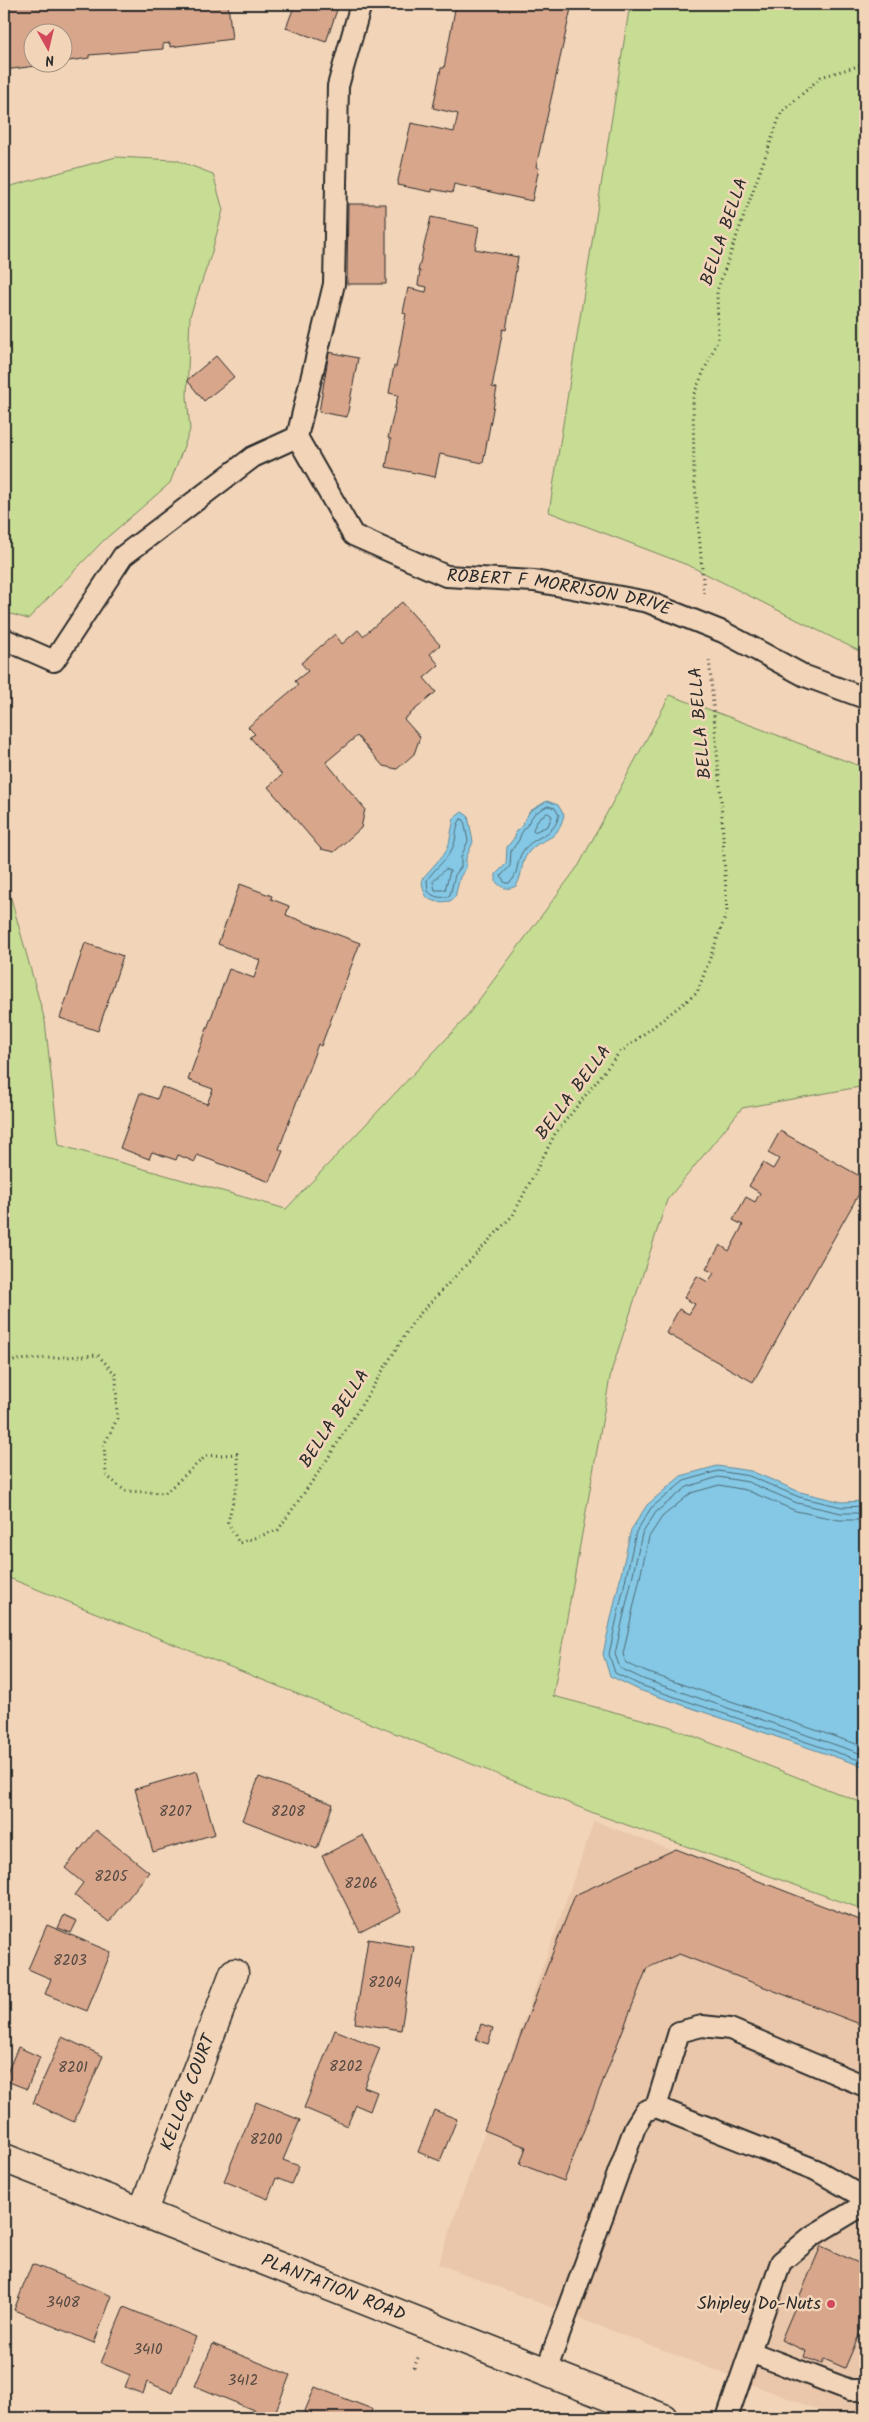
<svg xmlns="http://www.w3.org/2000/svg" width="869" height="2422" viewBox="0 0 869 2422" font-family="Kalam,sans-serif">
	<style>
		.built { fill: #eac7aa }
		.green { fill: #c6dd93; stroke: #78845f }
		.water { fill: #84c8e5; stroke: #60899b }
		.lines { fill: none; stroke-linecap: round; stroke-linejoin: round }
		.shore { stroke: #4f6a75; stroke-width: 1 }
		.building { fill: #d8a68b; stroke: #2b2b2b }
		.lane-casing { stroke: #2b2b2b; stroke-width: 24 }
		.street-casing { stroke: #2b2b2b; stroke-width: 31 }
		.path { stroke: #2b2b2b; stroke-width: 3; stroke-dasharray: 1 4; stroke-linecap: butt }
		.lane { stroke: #f2d5b8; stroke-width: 20 }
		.street { stroke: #f2d5b8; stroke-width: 28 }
		.poi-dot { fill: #d1495b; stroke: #f2d5b8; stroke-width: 2 }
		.labels { text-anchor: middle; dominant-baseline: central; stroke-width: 5; stroke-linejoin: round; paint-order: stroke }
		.number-label { font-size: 15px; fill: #564a43 }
		.street-label { font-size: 18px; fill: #2b2b2b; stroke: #f2d5b8 }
		.poi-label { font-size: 18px; fill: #2b2b2b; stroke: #f2d5b8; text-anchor: end }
	</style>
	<rect width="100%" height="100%" fill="#f2d5b8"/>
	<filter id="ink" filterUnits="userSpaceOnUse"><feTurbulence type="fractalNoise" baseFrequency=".02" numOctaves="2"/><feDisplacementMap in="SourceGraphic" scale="10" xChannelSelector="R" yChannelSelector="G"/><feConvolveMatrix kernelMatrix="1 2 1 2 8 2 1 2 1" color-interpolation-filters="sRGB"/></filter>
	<g filter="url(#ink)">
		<path class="built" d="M594 1821 865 1922V2418H839L438 2264Z"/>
		<path class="green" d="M630 4H865V654L690 566 549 512Z
			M116 157 176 160 213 174 223 210 211 255 190 316 187 396 190 430 170 483 103 541 28 619 4 612V188Z
			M670 695 865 768V1086L742 1108 667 1200 611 1372 553 1696 668 1726 865 1804V1910L596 1814 4 1576V873L45 1021 59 1145 286 1209 464 1020 579 865Z"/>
		<path class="water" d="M547 801 558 805 564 815C556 846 543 834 528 853 520 863 523 876 516 886 508 890 503 889 496 882V874L506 864 507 847 515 837 516 831 521 827 530 811Z
			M462 812 468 816 473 842 466 858V868L460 877 455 897 450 901C430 904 423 899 422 879L445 853 449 844 454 818Z
			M717 1466 751 1471 800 1492 842 1502 865 1501V1767L639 1690 610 1676 603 1654 631 1530 647 1505 681 1476Z"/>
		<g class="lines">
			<path class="shore" d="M548 806 555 808 559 815C554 838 535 834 523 851 516 860 519 877 509 883H505L501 876 510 866 511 851 519 840 521 834 534 814Z
				M548 813 552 816 548 826 534 832 533 829 539 818Z
				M461 819 464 820 468 841 461 857V867L455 875 450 895C444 899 433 898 428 891L427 880C434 869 446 861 452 849 458 839 454 827 461 819Z
				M446 869 450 871 445 890H435L433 882Z
				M865 1506 842 1507 799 1497 749 1476 718 1471 684 1481 651 1508 636 1532 609 1654 615 1673 640 1685 865 1762
				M865 1513H841L797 1503 748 1482 718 1477 687 1487 656 1512 642 1534 615 1654 620 1668 643 1679 865 1755
				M865 1520H839L796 1511 746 1490 719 1485 691 1493 662 1517 649 1537 623 1654 626 1663 646 1672 865 1747"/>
		</g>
		<path class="building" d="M4 4H231H228L232 39 170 47V43L163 44V49L89 55V58L62 62V32H32V62H44V65L4 70Z
			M295 4H339L326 42 286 28Z
			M456 4H572L536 167 539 168 532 201 454 184 452 193 432 189V192L397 185 411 123 454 132 458 114 433 108 441 68H444Z
			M348 204H386V284H347Z
			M431 217 479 227 475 249 518 257 506 330 503 329 492 387 497 388 483 463 440 454 435 477 386 467 391 439 388 438 398 395 389 393 394 366 396 367 406 314 403 313 408 288 426 292 427 287 418 285 420 271H418Z
			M329 352 358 358 347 417 319 412Z
			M216 356 234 377 204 401 187 380Z
			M402 602 440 645 430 654 439 665 424 678 436 692 404 719 420 737 414 754 397 769 383 766 357 736 326 762 365 809 361 828 334 852 321 849 268 787 282 775 250 737 255 734 248 727 298 685 295 681 308 671 301 663 335 634 342 644 358 630 363 636Z
			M240 884 272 896 271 899 289 906 286 915 360 943 321 1046 318 1044 279 1149 283 1151 270 1182 197 1155 195 1162 178 1155 176 1160 152 1152 149 1159 120 1148 140 1093 157 1099 162 1087 207 1104 213 1089 188 1080 229 969 254 978 260 960 218 944Z
			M85 943 123 956 98 1031 60 1018Z
			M780 1131 865 1179V1183L753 1382 666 1333 679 1309 689 1314 695 1304 684 1298 697 1276 708 1282 714 1273 706 1269 720 1245 729 1251 743 1225 733 1220 746 1197 755 1202 760 1193 749 1186 763 1163 773 1169 779 1159 768 1153Z
			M197 1771 215 1834 153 1852 135 1789Z
			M259 1777 333 1804 317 1849 242 1820Z
			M96 1830 149 1872 109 1922 74 1895 83 1883 65 1868Z
			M363 1835 401 1911 360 1932 322 1856Z
			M676 1849 865 1922V2026L679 1954 647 1968 564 2181 520 2164 526 2147 484 2130 575 1895Z
			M64 1915 77 1921 71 1933 58 1928Z
			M47 1925 111 1952 87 2011 45 1994 51 1979 28 1969Z
			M368 1939 414 1947 401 2030 355 2023Z
			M481 2024 493 2028 488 2044 476 2040Z
			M335 2030 380 2048 364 2087 377 2092 370 2111 356 2105 347 2126 304 2108Z
			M62 2037 103 2056 74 2122 33 2103Z
			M18 2047 40 2057 27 2089 4 2080Z
			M256 2102 300 2120 283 2160 299 2166 291 2184 276 2178 268 2199 224 2181Z
			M434 2110 457 2119 440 2161 418 2152Z
			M821 2246 865 2266V2279L862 2286 865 2287V2321L845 2368 824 2359 822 2364 804 2357 806 2351 781 2340Z
			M32 2264 112 2296 94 2343 14 2310Z
			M124 2307 196 2337 173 2393 147 2382 143 2394 125 2387 130 2375 101 2363Z
			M213 2344 290 2375 273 2418 195 2386Z
			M315 2387 372 2409 369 2418H302Z"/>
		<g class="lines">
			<defs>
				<g id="lane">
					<path id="s1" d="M297 437 353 535 446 576 534 581 648 602 723 632 805 676 865 698"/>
					<path d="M297 437 334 284 338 86 361 4"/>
					<path d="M4 639 54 661 123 556 253 457 297 437"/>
					<path d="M656 2107 679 2032 702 2026 730 2029 865 2086"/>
					<path d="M750 2352 850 2390H865"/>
					<path d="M546 2371 635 2127 645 2111 656 2107 816 2170 865 2198"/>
					<path d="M727 2418 781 2262 812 2236 865 2204"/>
				</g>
				<g id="street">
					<path id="s2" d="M4 2158 663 2418"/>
					<path id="s3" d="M142 2213 234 1973"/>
				</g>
			</defs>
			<use href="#lane" class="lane-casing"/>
			<use href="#street" class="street-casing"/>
			<path class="path" d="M704 593 694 473 693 396 718 339 717 291 781 113 821 77 865 64
				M4 1364 17 1360 98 1355 116 1375 117 1419 104 1445 106 1475 125 1491 165 1493 206 1456 237 1454 239 1476 228 1522 239 1543 278 1530 325 1463 415 1319 513 1215 555 1134 619 1053 697 993 727 912 721 799 709 657
				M414 2368 419 2355"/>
			<use href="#lane" class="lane"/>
			<use href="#street" class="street"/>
		</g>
	</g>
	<circle class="poi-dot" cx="831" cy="2304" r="5"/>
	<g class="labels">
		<g class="number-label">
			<text x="175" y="1812">8207</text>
			<text x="288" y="1812">8208</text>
			<text x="111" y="1877">8205</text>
			<text x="361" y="1884">8206</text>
			<text x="70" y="1961">8203</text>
			<text x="385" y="1983">8204</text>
			<text x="346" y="2067">8202</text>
			<text x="73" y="2068">8201</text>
			<text x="266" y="2140">8200</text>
			<text x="63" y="2303">3408</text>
			<text x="148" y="2350">3410</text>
			<text x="243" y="2381">3412</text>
		</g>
		<g class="street-label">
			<text transform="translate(725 232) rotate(-71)">BELLA BELLA</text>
			<text stroke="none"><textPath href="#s1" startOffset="329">ROBERT F MORRISON DRIVE</textPath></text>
			<text transform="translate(701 723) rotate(-95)">BELLA BELLA</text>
			<text transform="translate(574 1093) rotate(-53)">BELLA BELLA</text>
			<text transform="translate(335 1419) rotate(-57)">BELLA BELLA</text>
			<text stroke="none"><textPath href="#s3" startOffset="129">KELLOG COURT</textPath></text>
			<text stroke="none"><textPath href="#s2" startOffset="354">PLANTATION ROAD</textPath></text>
		</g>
		<g class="poi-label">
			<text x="821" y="2304">Shipley Do-Nuts</text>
		</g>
	</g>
	<rect width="869" height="2422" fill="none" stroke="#f2d5b8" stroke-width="20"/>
	<rect x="10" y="10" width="849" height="2402" fill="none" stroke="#2b2b2b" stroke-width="2" filter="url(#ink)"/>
	<g transform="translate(48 48) rotate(172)"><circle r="24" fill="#f2d5b8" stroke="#a29180"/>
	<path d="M0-4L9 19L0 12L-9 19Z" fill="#d1495b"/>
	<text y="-8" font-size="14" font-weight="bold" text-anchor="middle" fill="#2b2b2b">N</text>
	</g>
</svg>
